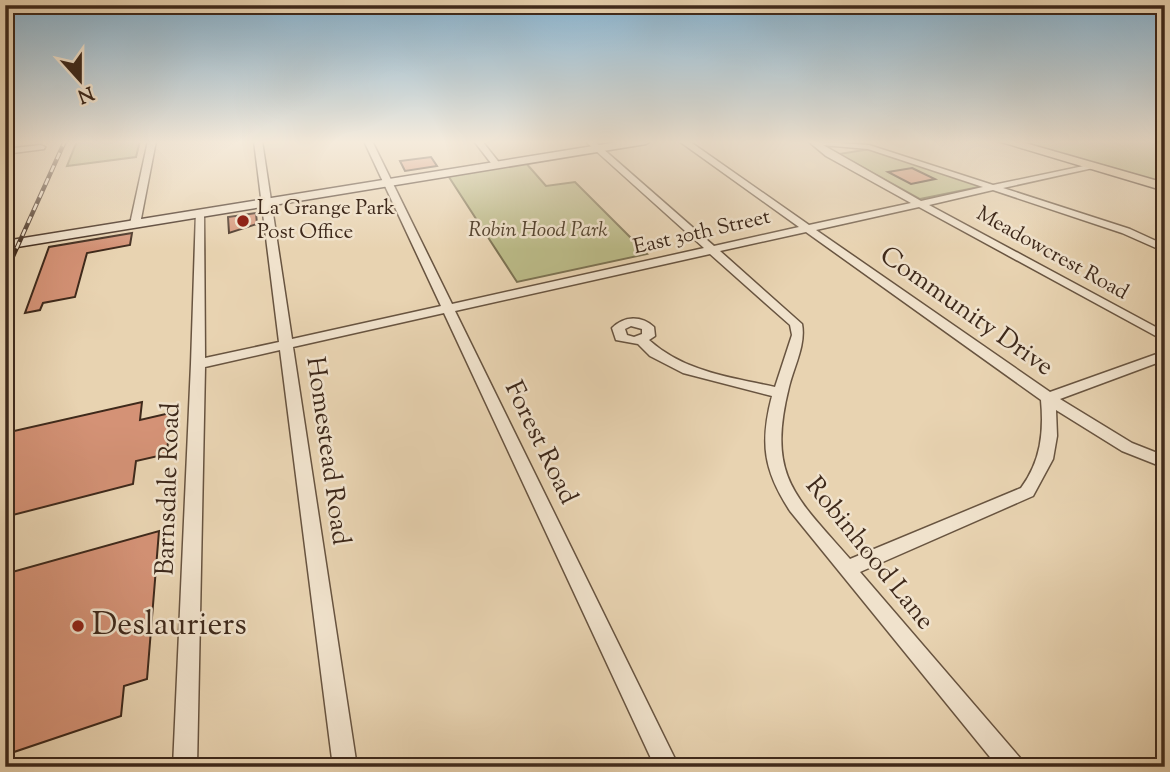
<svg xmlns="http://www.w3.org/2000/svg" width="1170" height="772" viewBox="0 0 1170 772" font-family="'Sorts Mill Goudy',serif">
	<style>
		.green { fill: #bb8; stroke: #7c7252; stroke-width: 2 }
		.building { fill: #d49276; stroke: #3e291b; stroke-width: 2 }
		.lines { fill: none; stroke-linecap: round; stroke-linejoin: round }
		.street-casing { stroke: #685440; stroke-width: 3 }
		.secondary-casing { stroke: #3e291b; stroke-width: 3 }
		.primary-casing { stroke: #3e291b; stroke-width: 3 }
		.street { fill: #f0e2cc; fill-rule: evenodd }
		.secondary { fill: #f0e2cc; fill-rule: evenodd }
		.primary { fill: #e8d3b1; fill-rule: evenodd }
		.rail-casing { stroke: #3e291b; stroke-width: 4.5 }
		.rail { stroke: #f0e2cc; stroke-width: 2.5; stroke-dasharray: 7; stroke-linecap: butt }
		.poi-dot { fill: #8f2418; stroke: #f0e2cc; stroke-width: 2.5 }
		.labels { text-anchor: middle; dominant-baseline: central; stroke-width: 5; stroke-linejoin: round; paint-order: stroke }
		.far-poi-label { font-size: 21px; fill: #3e291b; stroke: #f0e2cc; text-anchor: start }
		.far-park-label { font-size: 21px; font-style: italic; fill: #574631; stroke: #f0e2cc }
		.far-street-label { font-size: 21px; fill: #3e291b; stroke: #f0e2cc }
		.street-label { font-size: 26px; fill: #3e291b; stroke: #f0e2cc }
		.near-poi-label { font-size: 32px; fill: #3e291b; stroke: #f0e2cc; text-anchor: start }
	</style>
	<rect width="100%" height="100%" fill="#e8d3b1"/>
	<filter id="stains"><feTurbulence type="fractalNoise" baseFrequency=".00286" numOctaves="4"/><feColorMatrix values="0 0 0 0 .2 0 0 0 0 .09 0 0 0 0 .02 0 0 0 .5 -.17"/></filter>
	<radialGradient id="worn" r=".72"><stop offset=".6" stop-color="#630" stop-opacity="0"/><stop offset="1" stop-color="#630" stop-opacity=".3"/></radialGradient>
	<path class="green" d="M77 141H140L136 157 67 166Z
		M1018 141H1165V183Z
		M870 149 977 184 979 187 920 199 839 154Z
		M525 162 546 186 575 182 647 254 517 282 447 174Z"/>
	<path class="building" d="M431 157 437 166 405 171 400 161Z
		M912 168 935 179 911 184 888 172Z
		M256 213 257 224 229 233 228 217Z
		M132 233 130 245 87 253 75 297 43 303 40 310 25 313 49 247Z
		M142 402 140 420 170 413 167 454 136 461 133 484 5 517V433Z
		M159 531 147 679 124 686 121 716 5 755V574Z"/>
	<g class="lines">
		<defs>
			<path id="street" d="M148 141H156L140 224 135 227 130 224Z
				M254 141H262L292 339 441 306 364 141H372L452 304 704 248 585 141H594L714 246 799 227 679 141H689L809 225 911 203 826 156 808 141 869 145 993 185 1093 164V168L1003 188 1130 229 1165 245V252L1122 233 993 190 929 205 1165 332V341L919 207 816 230 1050 392 1165 351V360L1060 399 1132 443 1165 456V468L1122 451 1056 410 1057 436 1053 459 1033 496 860 572 1021 759 1025 767H998L790 511C763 470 760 442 772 396L683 373 650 356 638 344 616 340 612 328C624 316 641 315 654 327L655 336 649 340C685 372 730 377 775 387L792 335 790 325 710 254 455 311 679 767H655L444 313 293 347 357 767H333L280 350 205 367 197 767H173L191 364 196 211 204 213 205 358 279 342ZM823 145 868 149 983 187 921 201ZM806 232 1041 400C1044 432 1041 461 1021 488L850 559C794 495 767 476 789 387 794 366 806 345 802 324L720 251ZM631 326 642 329V334L634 337 627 335 625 329Z
				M474 141H482L501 165 500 167H494Z
				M41 145 45 147 44 149 5 154V149Z"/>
			<path id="secondary" d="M624 141H651L646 144 5 249V241Z"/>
			<path id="primary" d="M998 141H1018L1165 183V191Z"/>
		</defs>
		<use href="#street" class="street-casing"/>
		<use href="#secondary" class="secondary-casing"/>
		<use href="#primary" class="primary-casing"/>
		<use href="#street" class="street"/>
		<use href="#secondary" class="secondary"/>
		<use href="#primary" class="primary"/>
		<defs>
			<path id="rail" d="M5 274 65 141"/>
		</defs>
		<use href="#rail" class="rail-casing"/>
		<use href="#rail" class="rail"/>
	</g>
	<linearGradient id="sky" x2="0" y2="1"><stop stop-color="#88b5d3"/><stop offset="0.57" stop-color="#f5ebdc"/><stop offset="1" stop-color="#f5ebdc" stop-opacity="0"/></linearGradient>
	<rect width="1170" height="249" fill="url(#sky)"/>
	<g class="poi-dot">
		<circle cx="243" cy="221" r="7"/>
		<circle cx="78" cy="626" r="7"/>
	</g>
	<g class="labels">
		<g class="far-poi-label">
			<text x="257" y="209">La Grange Park<tspan x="257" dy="24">Post Office</tspan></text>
		</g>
		<g class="far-park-label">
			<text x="538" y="231">Robin Hood Park</text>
		</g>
		<g class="far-street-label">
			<text transform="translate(702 233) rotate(-13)">East 30th Street</text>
			<text transform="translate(1052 254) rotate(29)">Meadowcrest Road</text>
		</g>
		<g class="street-label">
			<text transform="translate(966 312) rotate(35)">Community Drive</text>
			<text transform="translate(540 443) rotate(64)">Forest Road</text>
			<text transform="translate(327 451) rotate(82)">Homestead Road</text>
			<text transform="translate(169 489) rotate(-88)">Barnsdale Road</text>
			<text transform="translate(869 554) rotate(51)">Robinhood Lane</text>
		</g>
		<g class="near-poi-label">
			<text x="92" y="626">Deslauriers</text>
		</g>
	</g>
	<rect width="1170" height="772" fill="none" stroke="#e8d3b1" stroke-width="28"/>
	<rect x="7" y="7" width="1156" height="758" fill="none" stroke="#3e291b" stroke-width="3.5"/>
	<rect x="14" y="14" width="1142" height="744" fill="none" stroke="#3e291b" stroke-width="2"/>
	<g transform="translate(80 80) rotate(159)" stroke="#f0e2cc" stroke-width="5" paint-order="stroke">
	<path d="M0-5L12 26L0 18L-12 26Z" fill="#3e291b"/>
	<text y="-10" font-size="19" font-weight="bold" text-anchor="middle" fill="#3e291b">N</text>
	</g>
	<rect width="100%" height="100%" filter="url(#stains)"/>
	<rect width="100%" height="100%" fill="url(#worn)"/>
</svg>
